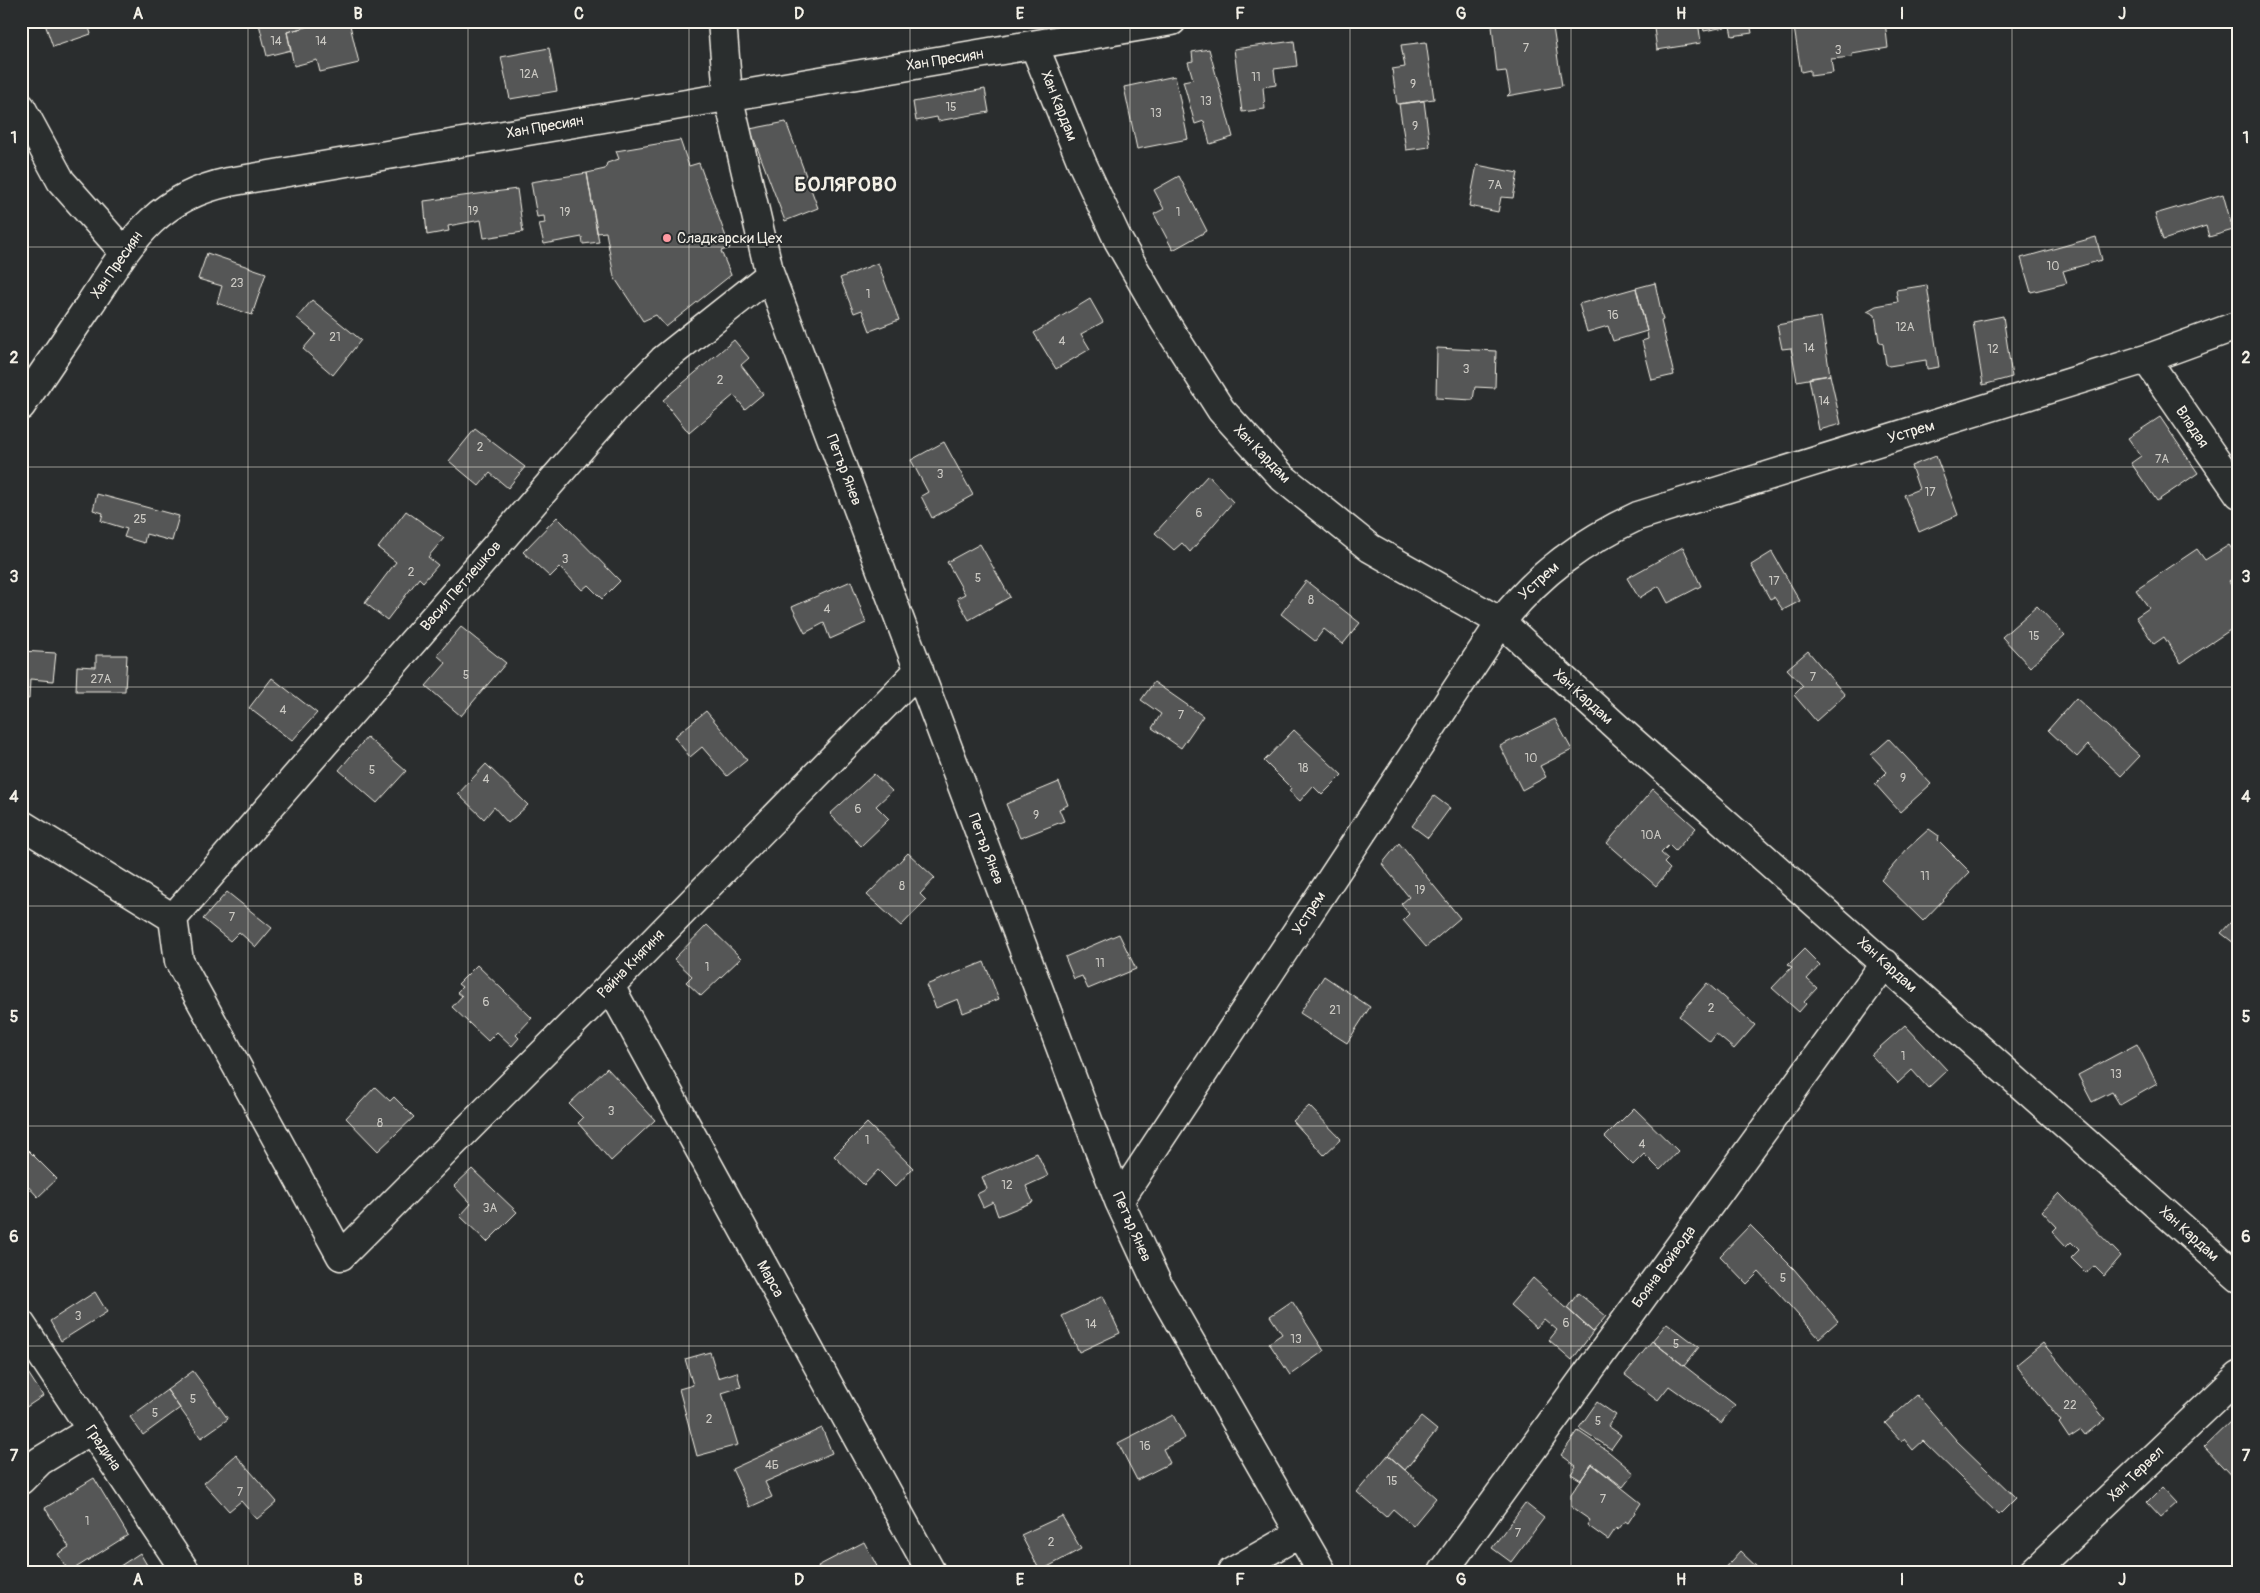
<svg xmlns="http://www.w3.org/2000/svg" width="2260" height="1593" viewBox="0 0 2260 1593" font-family="Pangolin,sans-serif">
	<style>
		.building { fill: #555756; stroke: #f4f1e8 }
		.lines { fill: none; stroke-linecap: round; stroke-linejoin: round }
		.street-casing { stroke: #f4f1e8; stroke-width: 31 }
		.street { stroke: #2a2d2e; stroke-width: 28 }
		.grid { fill: none; stroke: #f4f1e8; stroke-width: 1; stroke-opacity: 0.55 }
		.poi-dot { fill: #ff9aa2; stroke: #2a2d2e; stroke-width: 2 }
		.labels { text-anchor: middle; dominant-baseline: central; stroke-width: 4; stroke-linejoin: round; paint-order: stroke }
		.number-label { font-size: 12px; fill: #cccac4 }
		.street-label { font-size: 15px; fill: #f4f1e8; stroke: #2a2d2e }
		.poi-label { font-size: 15px; fill: #f4f1e8; stroke: #2a2d2e; text-anchor: start }
		.district-label { font-size: 20px; font-weight: bold; letter-spacing: 1px; fill: #f4f1e8; stroke: #2a2d2e }
		.neatline { fill: none; stroke: #f4f1e8; stroke-width: 2 }
		.grid-label { font-size: 16px; text-anchor: middle; font-weight: bold; fill: #f4f1e8 }
	</style>
	<rect width="100%" height="100%" fill="#2a2d2e"/>
	<filter id="ink" filterUnits="userSpaceOnUse"><feTurbulence type="fractalNoise" baseFrequency=".02" numOctaves="2"/><feDisplacementMap in="SourceGraphic" scale="10" xChannelSelector="R" yChannelSelector="G"/><feConvolveMatrix kernelMatrix="1 2 1 2 8 2 1 2 1" color-interpolation-filters="sRGB"/></filter>
	<g filter="url(#ink)">
		<path class="building" d="M44 21H87L91 34 53 47Z
			M272 21H305L306 27 287 32 291 50 267 56 259 24Z
			M328 21H349L359 63 320 72 317 60 294 66 287 32Z
			M1519 21H1552L1562 86 1507 96 1510 93 1506 71 1497 72 1492 26Z
			M1653 21H1698L1701 43 1657 50Z
			M1702 21H1760L1750 23 1752 33 1732 36 1730 26 1704 31Z
			M1793 21H1885L1888 48 1852 54V57L1831 59 1833 73 1810 76V70L1801 72Z
			M1294 41 1297 66 1274 69 1276 85 1263 87 1265 109 1242 112 1234 49Z
			M1426 42 1434 99 1397 104 1392 69 1405 67 1401 45Z
			M549 48 557 91 510 99 501 57Z
			M1209 49 1233 137 1210 144 1204 121 1195 124 1183 81 1193 79 1188 62 1193 61 1192 52Z
			M1175 76 1188 139 1137 149 1124 87Z
			M985 89 989 112 938 121 937 117 916 121 913 102Z
			M1424 101 1430 147 1406 150 1399 104Z
			M786 122 818 208 785 221 750 129Z
			M680 140 689 166 699 163 730 248 721 251 731 275 666 327 656 315 643 321 614 277 606 232 597 233 587 173 605 169 607 163 619 159 616 151Z
			M1477 165 1518 173 1513 198 1501 197 1498 212 1469 206Z
			M587 173 599 242 583 244 582 237 544 244 539 224 545 223 544 216 537 217 531 182Z
			M1179 176 1207 231 1173 250 1154 214 1164 209 1154 190Z
			M517 189 523 232 484 238 481 220 448 226 449 231 427 235 424 201Z
			M2223 194 2233 230 2209 237 2206 226 2163 240 2155 214Z
			M2096 237 2102 260 2063 271 2067 283 2031 292 2021 258Z
			M207 253 266 273 252 315 217 303 222 286 198 279Z
			M878 263 899 320 870 331 862 310 854 313 840 278Z
			M1655 283 1663 320 1661 321 1674 375 1652 380 1642 341 1648 339 1647 331 1636 288Z
			M1927 285 1939 367 1927 369 1926 360 1889 366 1886 364 1883 344 1879 341 1875 315 1867 311 1876 306 1898 302 1896 290Z
			M1636 288 1647 331 1613 341 1608 326 1587 332 1579 304Z
			M1090 299 1103 322 1081 334 1090 349 1056 369 1034 333Z
			M312 300 361 340 333 375 303 349 316 334 297 318Z
			M2003 316 2012 377 1983 385 1973 322Z
			M1821 317 1830 375 1797 381 1791 348 1782 349 1777 325Z
			M734 340 749 358 741 365 763 394 745 409 734 395 689 433 663 400Z
			M1437 348 1496 351 1495 388 1475 387 1473 400 1436 398Z
			M1830 375 1841 424 1819 430 1809 378Z
			M2160 417 2198 473 2157 501 2131 463 2141 456 2128 438Z
			M475 429 525 467 508 488 490 473 479 486 449 461Z
			M944 442 973 495 932 518 921 496 928 492 911 460Z
			M1936 456 1958 515 1919 532 1904 495 1919 489 1911 466Z
			M1208 475 1233 502 1190 552 1182 543 1174 550 1155 533Z
			M97 494 179 516 172 541 146 534 144 543 124 537 127 529 101 521 103 513 93 510Z
			M406 511 444 538 428 557 438 565 423 582 419 578 387 620 365 603 396 562 378 548Z
			M557 517 620 581 602 599 588 585 582 590 560 567 550 577 523 552Z
			M980 544 1010 597 969 620 957 598 965 594 947 562Z
			M2229 545 2239 559V574L2229 581 2239 595V624L2181 663 2164 637 2154 644 2136 617 2149 608 2136 590 2197 549 2205 560Z
			M1683 547 1701 586 1668 603 1659 586 1639 598 1627 578Z
			M1772 552 1800 601 1783 610 1774 597 1770 599 1751 565Z
			M851 581 866 623 830 639 824 623 805 633 792 607Z
			M1306 581 1360 623 1343 644 1324 629 1315 641 1281 614Z
			M2037 606 2065 635 2030 667 2002 637Z
			M461 627 506 663 461 716 426 686 446 663 437 655Z
			M21 651 56 653 53 681 30 679 29 699 21 698Z
			M1808 651 1845 695 1816 721 1794 695 1803 686 1787 669Z
			M96 655H127L125 691H76L77 666 96 667Z
			M272 678 317 713 292 741 249 708Z
			M1154 682 1203 716 1181 748 1152 728 1161 714 1141 700Z
			M2076 698 2140 756 2121 776 2088 745 2077 757 2048 730Z
			M706 711 747 760 727 776 702 747 690 757 674 737Z
			M1555 719 1572 750 1540 766 1546 777 1522 790 1500 746Z
			M1294 730 1342 775 1322 795 1313 786 1300 801 1289 791 1291 788 1264 761Z
			M367 737 406 771 377 803 339 770Z
			M1889 739 1931 784 1900 812 1875 784 1887 772 1871 755Z
			M486 764 528 805 508 823 494 807 484 819 458 794Z
			M874 774 892 791 876 806 889 819 861 846 830 814Z
			M1059 782 1068 805 1059 809 1064 821 1020 838 1006 804Z
			M1653 789 1696 828 1675 851 1669 845 1661 853 1668 859 1664 863 1670 869 1656 886 1607 843Z
			M1434 796 1450 808 1428 838 1412 826Z
			M1929 829 1939 836 1938 840 1970 872 1923 921 1881 880 1907 849Z
			M1399 843 1460 918 1426 947 1403 920 1409 914 1401 904 1409 897 1382 864Z
			M908 853 935 878 920 894 926 900 901 926 867 895Z
			M227 892 272 928 256 947 239 932 230 941 203 919Z
			M2239 913V947L2221 933Z
			M707 925 741 958 701 996 686 982 692 976 674 959Z
			M1119 934 1136 969 1088 989 1082 976 1074 979 1065 957Z
			M1804 949 1820 965 1807 979 1817 988 1804 1002 1806 1004 1799 1012 1772 988 1792 967 1788 965Z
			M984 962 999 999 963 1013 958 999 936 1008 926 985Z
			M477 965 532 1018 516 1035 519 1038 512 1046 497 1032 488 1041 452 1007 462 996 457 992 462 987 458 984Z
			M1324 976 1370 1007 1347 1043 1300 1013Z
			M1707 983 1755 1025 1734 1049 1716 1034 1710 1042 1679 1016Z
			M1905 1025 1947 1070 1928 1088 1912 1070 1898 1083 1871 1055Z
			M2137 1044 2157 1084 2120 1105 2112 1092 2092 1102 2078 1075Z
			M607 1068 655 1120 611 1161 578 1123 583 1118 569 1104Z
			M375 1087 390 1101 394 1097 414 1117 378 1151 346 1118Z
			M1309 1106 1341 1139 1324 1155 1293 1121Z
			M1634 1108 1678 1151 1660 1170 1644 1154 1633 1165 1605 1137Z
			M867 1123 913 1168 895 1187 878 1170 864 1185 834 1156Z
			M21 1143 57 1179 38 1197 23 1181 21 1182Z
			M1037 1153 1048 1176 1026 1186 1033 1202 998 1216 993 1202 983 1207 977 1194 987 1189 982 1177Z
			M472 1169 517 1212 487 1242 460 1216 471 1204 454 1186Z
			M2059 1193 2121 1256 2104 1276 2094 1266 2086 1273 2071 1258 2079 1250 2071 1242 2066 1247 2052 1232 2057 1227 2042 1211Z
			M1750 1225 1794 1269 1838 1321 1819 1338 1759 1272 1747 1284 1720 1256Z
			M1533 1278 1593 1332 1572 1360 1549 1340 1557 1330 1544 1319 1536 1328 1510 1305Z
			M95 1292 107 1312 61 1341 50 1321Z
			M1578 1293 1606 1316 1593 1332 1567 1308Z
			M1103 1296 1120 1333 1079 1352 1062 1316Z
			M1292 1301 1324 1351 1290 1375 1269 1343 1282 1334 1270 1316Z
			M1667 1323 1699 1347 1684 1366 1652 1341Z
			M1652 1341 1735 1405 1721 1423 1669 1386 1658 1400 1625 1375Z
			M2043 1343 2105 1419 2085 1435 2081 1430 2069 1438 2059 1423 2061 1421 2016 1365Z
			M710 1352 718 1378 737 1372 741 1387 722 1393 738 1445 697 1456 679 1389 693 1385 685 1359Z
			M21 1362 43 1396 22 1410H21Z
			M193 1371 228 1419 201 1438 167 1390Z
			M167 1390 180 1408 143 1435 130 1417Z
			M1917 1395 1957 1441 2016 1498 1999 1515 1923 1441 1913 1450 1904 1439 1901 1441 1885 1423Z
			M1597 1402 1616 1415 1608 1426 1621 1435 1611 1449 1579 1428Z
			M1173 1415 1185 1438 1163 1449 1170 1463 1137 1480 1118 1443Z
			M1421 1417 1437 1430 1405 1470 1388 1455Z
			M2234 1418 2239 1424V1484L2204 1447Z
			M822 1428 832 1453 765 1482 772 1497 750 1507 732 1469Z
			M1578 1431 1609 1452 1634 1473 1623 1487 1592 1464 1581 1480 1571 1474 1576 1466 1561 1455Z
			M236 1455 277 1502 257 1519 241 1501 229 1511 204 1483Z
			M1388 1455 1436 1498 1413 1526 1393 1509 1386 1517 1357 1492Z
			M1592 1464 1641 1503 1628 1523 1625 1521 1618 1530 1616 1528 1608 1540 1587 1525 1590 1520 1571 1507V1494Z
			M94 1478 128 1535 69 1572 58 1554 69 1547 45 1508Z
			M2162 1487 2177 1503 2161 1517 2147 1502Z
			M1525 1503 1544 1518 1511 1562 1492 1548Z
			M1062 1516 1081 1549 1040 1571 1021 1535Z
			M864 1542 880 1572H821L818 1566Z
			M1740 1551 1762 1572H1721Z
			M140 1553 151 1572H111Z"/>
		<g class="lines">
			<defs>
				<path id="street" d="M722 21 728 95 770 275 1098 1147 1119 1201 1158 1285 1322 1572
					M1034 45 1082 163 1118 240 1165 322 1221 410 1283 478 1370 548 1501 622 1621 731 2239 1278
					M21 107 61 181 124 252
					M2146 359 2239 494
					M21 406C44 372 67 338 90 304 129 245 153 198 229 182L1172 21
					M21 824 173 918 179 961 341 1256 610 986 919 670
					M173 918 613 411 663 360 770 275
					M610 986 931 1572
					M1119 1201 1501 622C1539 573 1582 542 1638 516L2146 359 2239 325
					M21 1324 186 1572
					M21 1480 40 1461 91 1430
					M1232 1572 1300 1533
					M1443 1572 1885 963
					M2033 1572 2239 1376"/>
			</defs>
			<use href="#street" class="street-casing"/>
			<use href="#street" class="street"/>
		</g>
	</g>
	<path class="grid" d="M248 21V1572M468 21V1572M689 21V1572M910 21V1572M1130 21V1572M1350 21V1572M1571 21V1572M1792 21V1572M2012 21V1572M21 247H2239M21 467H2239M21 687H2239M21 906H2239M21 1126H2239M21 1346H2239"/>
	<circle class="poi-dot" cx="667" cy="238" r="5"/>
	<g class="labels">
		<g class="number-label">
			<text x="276" y="41">14</text>
			<text x="321" y="41">14</text>
			<text x="1526" y="48">7</text>
			<text x="1838" y="50">3</text>
			<text x="529" y="74">12А</text>
			<text x="1256" y="77">11</text>
			<text x="1413" y="84">9</text>
			<text x="1206" y="101">13</text>
			<text x="951" y="107">15</text>
			<text x="1156" y="113">13</text>
			<text x="1415" y="126">9</text>
			<text x="1495" y="185">7А</text>
			<text x="473" y="211">19</text>
			<text x="565" y="212">19</text>
			<text x="1178" y="212">1</text>
			<text x="2053" y="266">10</text>
			<text x="237" y="283">23</text>
			<text x="868" y="294">1</text>
			<text x="1613" y="315">16</text>
			<text x="1905" y="327">12А</text>
			<text x="335" y="337">21</text>
			<text x="1062" y="341">4</text>
			<text x="1809" y="348">14</text>
			<text x="1993" y="349">12</text>
			<text x="1466" y="369">3</text>
			<text x="720" y="380">2</text>
			<text x="1824" y="401">14</text>
			<text x="480" y="447">2</text>
			<text x="2162" y="459">7А</text>
			<text x="940" y="474">3</text>
			<text x="1930" y="492">17</text>
			<text x="1199" y="513">6</text>
			<text x="140" y="519">25</text>
			<text x="565" y="559">3</text>
			<text x="411" y="572">2</text>
			<text x="978" y="578">5</text>
			<text x="1774" y="581">17</text>
			<text x="1311" y="600">8</text>
			<text x="827" y="609">4</text>
			<text x="2034" y="636">15</text>
			<text x="466" y="675">5</text>
			<text x="1813" y="677">7</text>
			<text x="101" y="679">27А</text>
			<text x="283" y="710">4</text>
			<text x="1181" y="715">7</text>
			<text x="1531" y="758">10</text>
			<text x="1303" y="768">18</text>
			<text x="372" y="770">5</text>
			<text x="1903" y="778">9</text>
			<text x="486" y="779">4</text>
			<text x="858" y="809">6</text>
			<text x="1036" y="815">9</text>
			<text x="1651" y="835">10А</text>
			<text x="1925" y="876">11</text>
			<text x="902" y="886">8</text>
			<text x="1420" y="890">19</text>
			<text x="232" y="917">7</text>
			<text x="1100" y="963">11</text>
			<text x="707" y="967">1</text>
			<text x="486" y="1002">6</text>
			<text x="1711" y="1008">2</text>
			<text x="1335" y="1010">21</text>
			<text x="1903" y="1056">1</text>
			<text x="2116" y="1074">13</text>
			<text x="611" y="1111">3</text>
			<text x="380" y="1123">8</text>
			<text x="867" y="1140">1</text>
			<text x="1642" y="1144">4</text>
			<text x="1007" y="1185">12</text>
			<text x="490" y="1208">3А</text>
			<text x="1783" y="1278">5</text>
			<text x="78" y="1316">3</text>
			<text x="1566" y="1323">6</text>
			<text x="1091" y="1324">14</text>
			<text x="1296" y="1339">13</text>
			<text x="1676" y="1344">5</text>
			<text x="193" y="1399">5</text>
			<text x="2070" y="1405">22</text>
			<text x="155" y="1413">5</text>
			<text x="709" y="1419">2</text>
			<text x="1598" y="1421">5</text>
			<text x="1145" y="1446">16</text>
			<text x="772" y="1465">4Б</text>
			<text x="1392" y="1481">15</text>
			<text x="240" y="1492">7</text>
			<text x="1603" y="1499">7</text>
			<text x="87" y="1521">1</text>
			<text x="1518" y="1533">7</text>
			<text x="1051" y="1542">2</text>
		</g>
		<g class="street-label">
			<text transform="translate(945 60) rotate(-9)">Хан Пресиян</text>
			<text transform="translate(1059 106) rotate(68)">Хан Кардам</text>
			<text transform="translate(545 127) rotate(-10)">Хан Пресиян</text>
			<text transform="translate(117 265) rotate(-55)">Хан Пресиян</text>
			<text transform="translate(2192 427) rotate(56)">Владая</text>
			<text transform="translate(1911 432) rotate(-17)">Устрем</text>
			<text transform="translate(1262 454) rotate(46)">Хан Кардам</text>
			<text transform="translate(844 470) rotate(69)">Петър Янев</text>
			<text transform="translate(1539 581) rotate(-42)">Устрем</text>
			<text transform="translate(461 586) rotate(-49)">Васил Петлешков</text>
			<text transform="translate(1583 697) rotate(42)">Хан Кардам</text>
			<text transform="translate(986 849) rotate(69)">Петър Янев</text>
			<text transform="translate(1309 913) rotate(-57)">Устрем</text>
			<text transform="translate(631 964) rotate(-46)">Райна Княгиня</text>
			<text transform="translate(1887 965) rotate(42)">Хан Кардам</text>
			<text transform="translate(1132 1227) rotate(66)">Петър Янев</text>
			<text transform="translate(2189 1234) rotate(42)">Хан Кардам</text>
			<text transform="translate(1664 1267) rotate(-54)">Бояна Войвода</text>
			<text transform="translate(770 1279) rotate(61)">Марса</text>
			<text transform="translate(103 1448) rotate(56)">Градина</text>
			<text transform="translate(2136 1474) rotate(-44)">Хан Тервел</text>
		</g>
		<g class="poi-label">
			<text x="677" y="238">Сладкарски Цех</text>
		</g>
		<g class="district-label">
			<text x="846" y="184">БОЛЯРОВО</text>
		</g>
	</g>
	<rect width="2260" height="1593" fill="none" stroke="#2a2d2e" stroke-width="55"/>
	<rect x="28" y="28" width="2204" height="1538" class="neatline"/>
	<g class="grid-label">
		<text x="138" y="19">A</text>
		<text x="358" y="19">B</text>
		<text x="579" y="19">C</text>
		<text x="799" y="19">D</text>
		<text x="1020" y="19">E</text>
		<text x="1240" y="19">F</text>
		<text x="1461" y="19">G</text>
		<text x="1681" y="19">H</text>
		<text x="1902" y="19">I</text>
		<text x="2122" y="19">J</text>
		<text x="14" y="143">1</text>
		<text x="2246" y="143">1</text>
		<text x="14" y="363">2</text>
		<text x="2246" y="363">2</text>
		<text x="14" y="582">3</text>
		<text x="2246" y="582">3</text>
		<text x="14" y="802">4</text>
		<text x="2246" y="802">4</text>
		<text x="14" y="1022">5</text>
		<text x="2246" y="1022">5</text>
		<text x="14" y="1242">6</text>
		<text x="2246" y="1242">6</text>
		<text x="14" y="1461">7</text>
		<text x="2246" y="1461">7</text>
		<text x="138" y="1585">A</text>
		<text x="358" y="1585">B</text>
		<text x="579" y="1585">C</text>
		<text x="799" y="1585">D</text>
		<text x="1020" y="1585">E</text>
		<text x="1240" y="1585">F</text>
		<text x="1461" y="1585">G</text>
		<text x="1681" y="1585">H</text>
		<text x="1902" y="1585">I</text>
		<text x="2122" y="1585">J</text>
	</g>
</svg>
